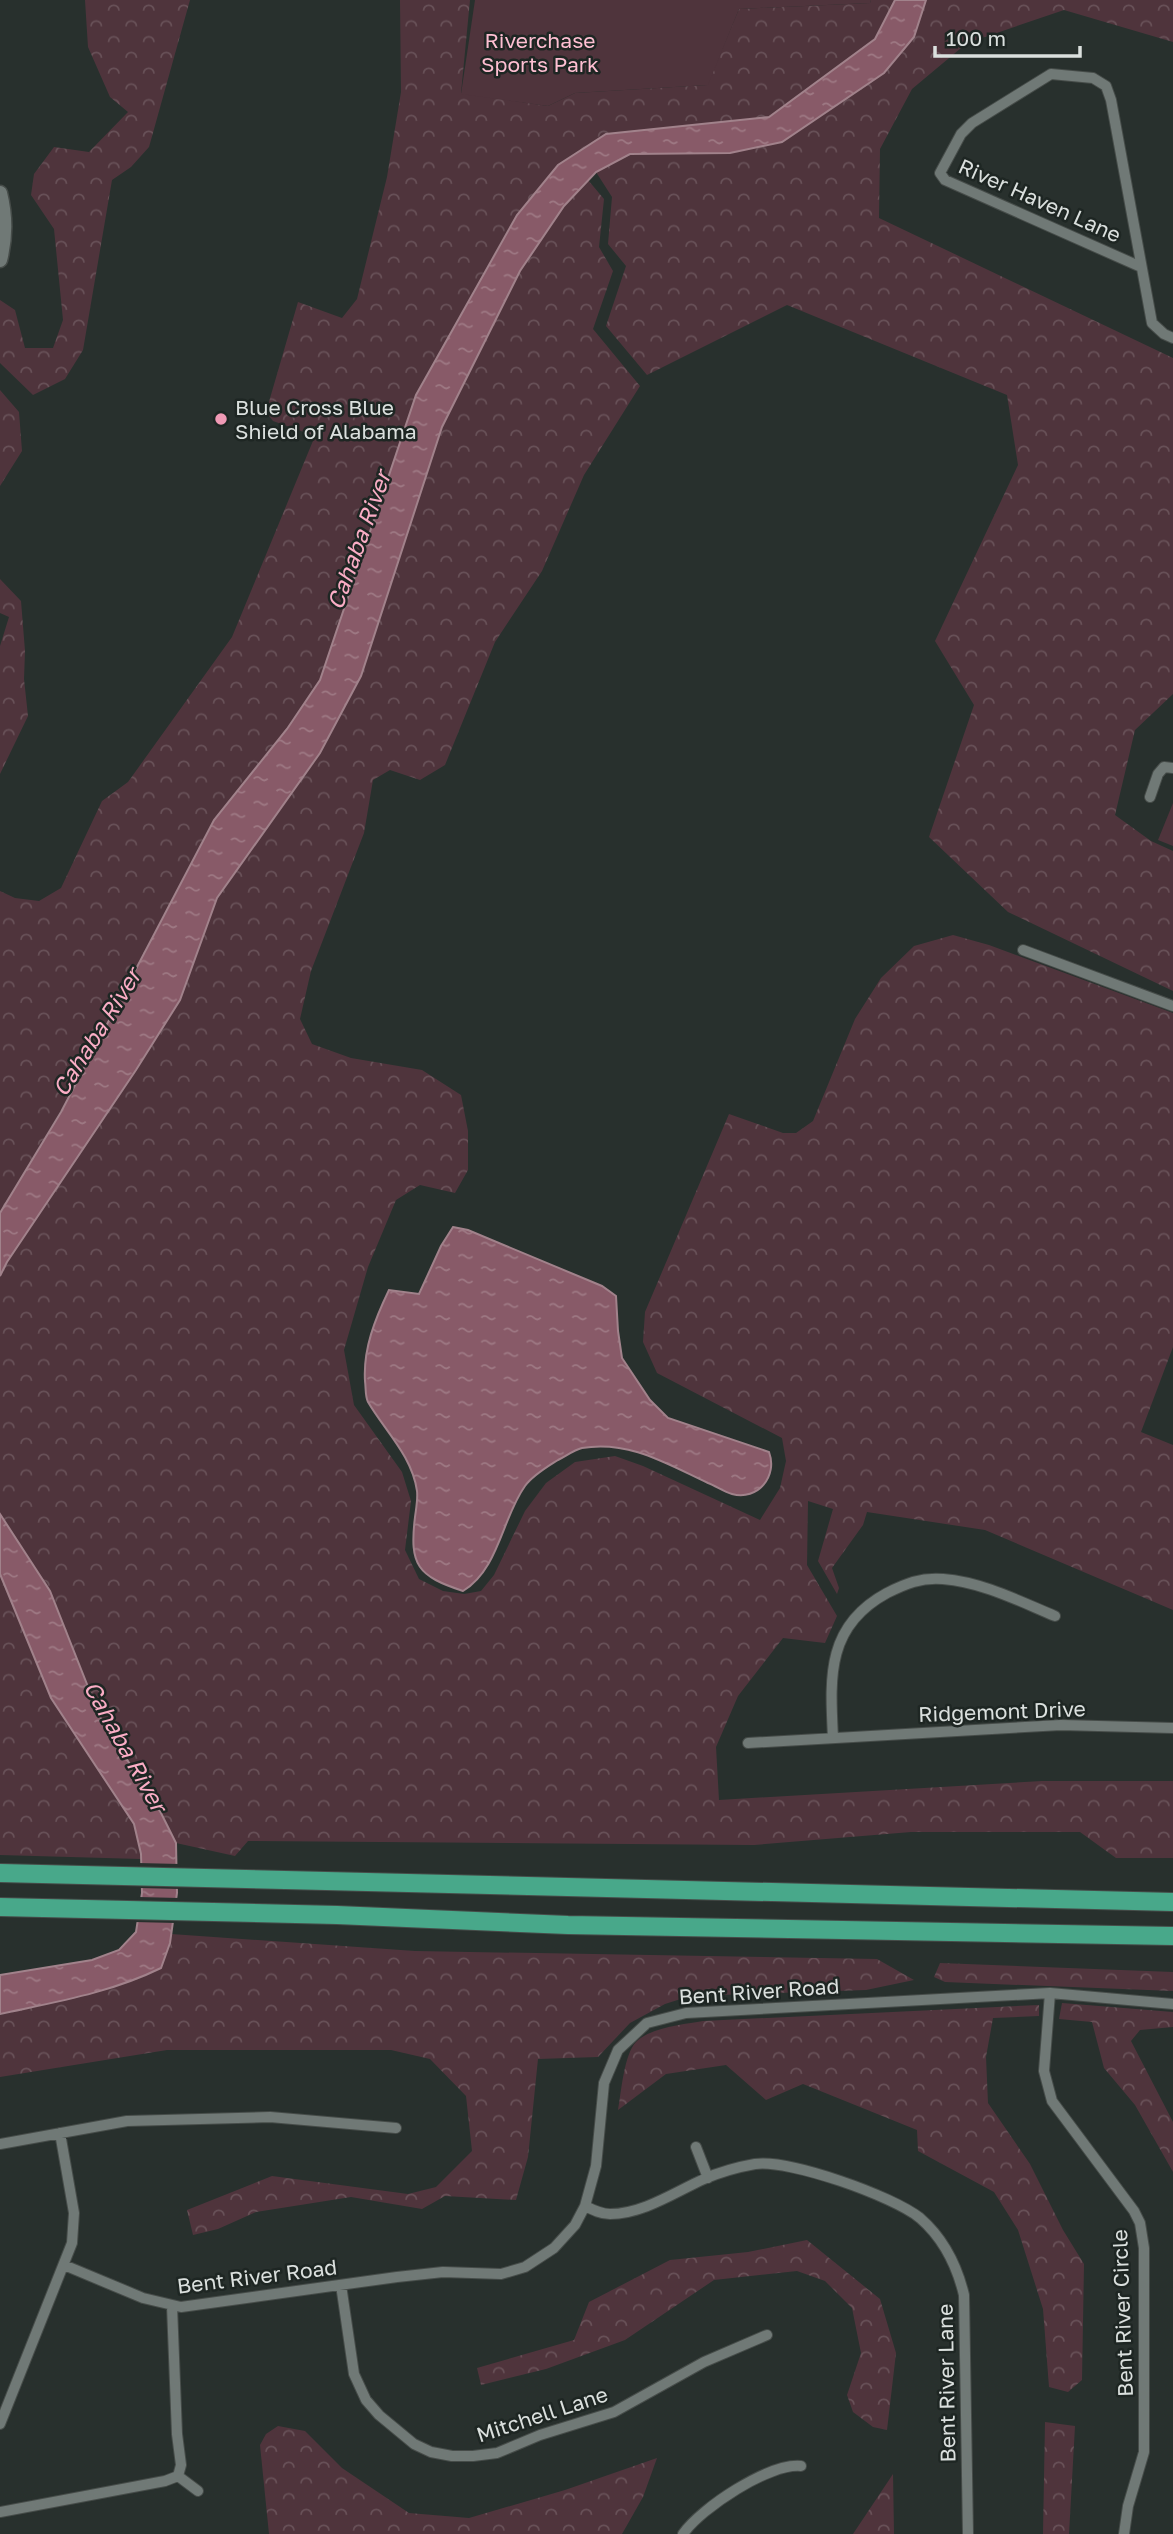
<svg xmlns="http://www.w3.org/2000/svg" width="1173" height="2534" viewBox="0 0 1173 2534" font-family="'Golos Text',sans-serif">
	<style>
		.forest { fill: url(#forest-crowns) }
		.park { fill: #4f343c }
		.water { fill: url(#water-ripples); stroke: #a1828b; stroke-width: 2 }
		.pier { fill: #28302d }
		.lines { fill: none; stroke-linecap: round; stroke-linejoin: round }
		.street-casing { stroke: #464c49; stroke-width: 12 }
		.secondary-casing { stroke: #464c49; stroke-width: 17 }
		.highway-casing { stroke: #464c49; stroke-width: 20 }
		.street { stroke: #707976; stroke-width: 10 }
		.secondary { stroke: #707976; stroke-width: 14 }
		.highway { stroke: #48a88a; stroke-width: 18 }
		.poi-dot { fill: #f09ab5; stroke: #1e2623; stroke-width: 2.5 }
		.labels { text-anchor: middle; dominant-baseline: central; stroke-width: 5; stroke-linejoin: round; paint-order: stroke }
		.park-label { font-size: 21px; fill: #febfd2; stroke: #1e2623 }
		.street-label { font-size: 21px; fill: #dbe0de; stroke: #1e2623 }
		.poi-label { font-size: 21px; fill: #dbe0de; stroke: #1e2623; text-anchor: start }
		.water-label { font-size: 23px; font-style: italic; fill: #faadc5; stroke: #1e2623 }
	</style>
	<defs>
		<pattern id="forest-crowns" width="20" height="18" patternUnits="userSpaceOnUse" patternTransform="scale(1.75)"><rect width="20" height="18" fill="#4f343c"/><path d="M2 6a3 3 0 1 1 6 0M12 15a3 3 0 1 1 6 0" fill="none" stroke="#685158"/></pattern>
		<pattern id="water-ripples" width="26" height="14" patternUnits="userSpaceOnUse" patternTransform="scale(1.75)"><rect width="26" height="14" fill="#885a68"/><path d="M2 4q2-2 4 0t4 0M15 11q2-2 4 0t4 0" fill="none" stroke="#9e7984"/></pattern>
	</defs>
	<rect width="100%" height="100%" fill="#28302d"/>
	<path class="forest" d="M85 0H190L149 147 131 167 112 180 83 350 65 379 33 395 0 363V300L15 310 25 348H53L63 320 54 229 31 195 34 174 54 147 89 152 128 112 110 97 88 47Z
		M400 0H470L461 93 548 106 575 93 707 85 739 9 870 3 871 0H895L875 39 769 117 606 134 416 395 320 680 287 729 0 1213V891L15 898 39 901 61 888 102 801 128 782 232 637 315 436 273 421 266 412 298 302 342 318 357 299 387 177 401 92Z
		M926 0H1173V42L1064 10 967 43 912 89 880 149 879 218 1173 358V694L1135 730 1115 815 1151 841 1173 851V991L1008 912 929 837 974 705 935 641 1018 465 1007 395 787 305 647 375 606 326 626 266 608 244 612 197 596 172 630 154 730 153 782 142 884 73 914 37Z
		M588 180 604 199 599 247 613 271 593 329 640 386 584 475 542 571 495 642 445 765 420 780 390 770 373 780 364 833 311 971 300 1019 312 1044 351 1058 422 1070 461 1095 468 1131V1170L455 1193 420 1185 396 1200 368 1267 344 1350 354 1405 402 1472 411 1501 405 1550 419 1579 443 1591 464 1594 481 1591 494 1575 525 1511 546 1483 575 1462 615 1456 643 1466 760 1520 780 1488 786 1461 782 1438 657 1373 643 1342 645 1312 729 1114 783 1133H796L813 1121 855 1019 881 978 914 946 953 935 989 945 1173 1013V1347L1141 1432 1173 1445V1610L985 1530 867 1512 863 1525 832 1568 839 1588 837 1594 818 1561 833 1509 808 1501 807 1565 837 1616 825 1643 783 1638 738 1696 716 1747 719 1800 1042 1781H1173V1858H1116L1080 1832H911L754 1845 248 1841 235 1856 176 1843 161 1813 100 1717 50 1591 0 1514V1276L7 1262 180 1000 217 898 320 753 361 676 442 427 520 271 564 206Z
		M0 390 19 412 22 451 0 486Z
		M0 579 21 601 25 651 24 679 28 716 0 774V646L9 617 0 613Z
		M0 1574 51 1698 134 1824 141 1859 0 1855Z
		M171 1934 415 1951 877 1959 914 1980 866 1990 690 1996 665 2004 630 2023 598 2057 538 2059 528 2157 516 2200 445 2196 422 2209 351 2197 256 2212 218 2229 193 2235 187 2210 272 2176 408 2194 436 2187 472 2151 466 2096 430 2059 391 2050H167L0 2077V2015C54 2002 110 1993 161 1968Z
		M940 1963 1173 1972V1991L945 1982 934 1977Z
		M1062 2003 1173 2012V2027L1140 2030 1131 2041 1173 2122V2172L1135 2105 1104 2068 1092 2022 1059 2019Z
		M1039 2005V2016L993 2018 986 2057 988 2103 1030 2164 1063 2230 1084 2264 1082 2380 1068 2392 1049 2387 1043 2309 1018 2230 994 2192 918 2151 917 2130 803 2084 766 2100 726 2065 666 2074 618 2110C621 2094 624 2054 636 2042 649 2028 685 2024 703 2021Z
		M807 2240 880 2299 896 2353 887 2430 873 2427 853 2412 847 2395 861 2353 852 2308 825 2281 797 2271 714 2280 625 2340 546 2369 481 2385 477 2368 574 2340 589 2302 670 2260 748 2252Z
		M1045 2422 1075 2426 1069 2534H1043Z
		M278 2426 305 2431 342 2468 409 2513 469 2518 565 2490 657 2458 643 2497 622 2534H269L260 2445 266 2434Z
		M893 2474 894 2534H853Z"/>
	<path class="park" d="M475 0H871L870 3 739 9 708 85 575 93 548 106 461 94Z
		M1173 803V846L1158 840Z"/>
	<path class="water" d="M895 0H926L914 37 884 73 782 142 730 153 630 154 596 172 564 206 520 271 442 427 361 676 320 753 217 898 180 1000 136 1070 7 1262 0 1276V1213L61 1112 214 820 287 729 320 680 416 395 517 215 558 165 606 134 769 117 875 39Z
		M453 1227 468 1230 602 1286 616 1296 618 1331 622 1358 650 1400 668 1418 769 1452C778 1476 758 1501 732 1494 724 1492 716 1486 708 1483 667 1464 629 1440 582 1448 574 1450 566 1456 558 1460 547 1467 533 1475 525 1486 502 1518 499 1569 463 1591 418 1576 409 1566 415 1517 416 1509 418 1499 417 1491 412 1456 385 1431 368 1402 365 1396 366 1388 365 1381 363 1349 375 1319 389 1290L419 1294 441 1246Z
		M0 1514 50 1591 100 1717 161 1813 176 1843 177 1893 170 1943 161 1968C110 1993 55 2002 0 2014V1975L92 1960 119 1950 136 1932 142 1893 141 1854 134 1824 51 1698 0 1574Z"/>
	<path class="pier" d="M138 1863 180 1864 181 1889 139 1888Z
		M138 1897 180 1898 176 1923 134 1922Z"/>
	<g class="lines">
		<defs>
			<path id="street" d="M1141 267 945 180 940 173 961 134 972 123 1051 74 1093 78 1106 86 1111 100 1152 323 1164 334 1173 338
				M1150 797 1158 774 1164 767 1173 768
				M1023 950 1173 1006
				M833 1738C830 1677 826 1626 887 1593 905 1584 921 1577 943 1579 982 1582 1019 1601 1055 1616
				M748 1743 1061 1725 1173 1728
				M1050 1993 1044 2071 1052 2101 1134 2211 1140 2223 1144 2248V2452L1128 2506 1124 2534
				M0 2144 127 2121 270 2117 396 2128
				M696 2147 708 2178
				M585 2206C593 2210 601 2214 610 2214 643 2214 675 2192 704 2179 720 2172 738 2167 755 2164 789 2159 893 2196 920 2218 943 2238 957 2266 964 2295L968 2534
				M64 2265 143 2298 181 2307 397 2277 443 2272 501 2274 525 2267 554 2248 575 2225 585 2206 596 2166 604 2083 618 2050 647 2023 686 2013 1050 1993 1173 2004
				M341 2285 354 2374 366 2400 379 2415 414 2444 431 2452 452 2456H473L497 2453 540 2435 614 2412 704 2362 767 2335
				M172 2306 177 2434 181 2465 178 2476
				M0 2424 72 2243 74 2213 60 2133
				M178 2476 198 2491
				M0 2512 165 2481 178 2476
				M683 2534C701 2508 769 2463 801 2466"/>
			<path id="secondary" d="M0 193C6 217 6 237 0 260"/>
			<path id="highway" d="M0 1873 1173 1902
				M0 1907 337 1915 568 1925 1173 1936"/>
		</defs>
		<use href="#street" class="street-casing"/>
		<use href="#secondary" class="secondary-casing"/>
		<use href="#highway" class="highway-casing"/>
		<use href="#street" class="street"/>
		<use href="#secondary" class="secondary"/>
		<use href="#highway" class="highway"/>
	</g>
	<circle class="poi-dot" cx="221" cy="419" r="7"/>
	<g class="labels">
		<g class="park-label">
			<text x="540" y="40">Riverchase<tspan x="540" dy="24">Sports Park</tspan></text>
		</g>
		<g class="street-label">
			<text transform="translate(1040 200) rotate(24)">River Haven Lane</text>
			<text transform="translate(1002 1711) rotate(-2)">Ridgemont Drive</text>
			<text transform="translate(759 1991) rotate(-4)">Bent River Road</text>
			<text transform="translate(257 2276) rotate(-7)">Bent River Road</text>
			<text transform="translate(1122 2313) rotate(-92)">Bent River Circle</text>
			<text transform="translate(946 2383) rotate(-91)">Bent River Lane</text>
			<text transform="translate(542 2414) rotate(-18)">Mitchell Lane</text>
		</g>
		<g class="poi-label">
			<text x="235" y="407">Blue Cross Blue<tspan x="235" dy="24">Shield of Alabama</tspan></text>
		</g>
		<g class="water-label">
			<text transform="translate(358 540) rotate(-70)">Cahaba River</text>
			<text transform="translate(96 1032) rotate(-58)">Cahaba River</text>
			<text transform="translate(126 1746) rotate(61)">Cahaba River</text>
		</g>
	</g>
	<path d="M935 46v10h145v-10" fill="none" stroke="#dbe0de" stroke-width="3.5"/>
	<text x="946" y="46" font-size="21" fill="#dbe0de" stroke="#1e2623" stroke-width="5" paint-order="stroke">100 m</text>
</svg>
